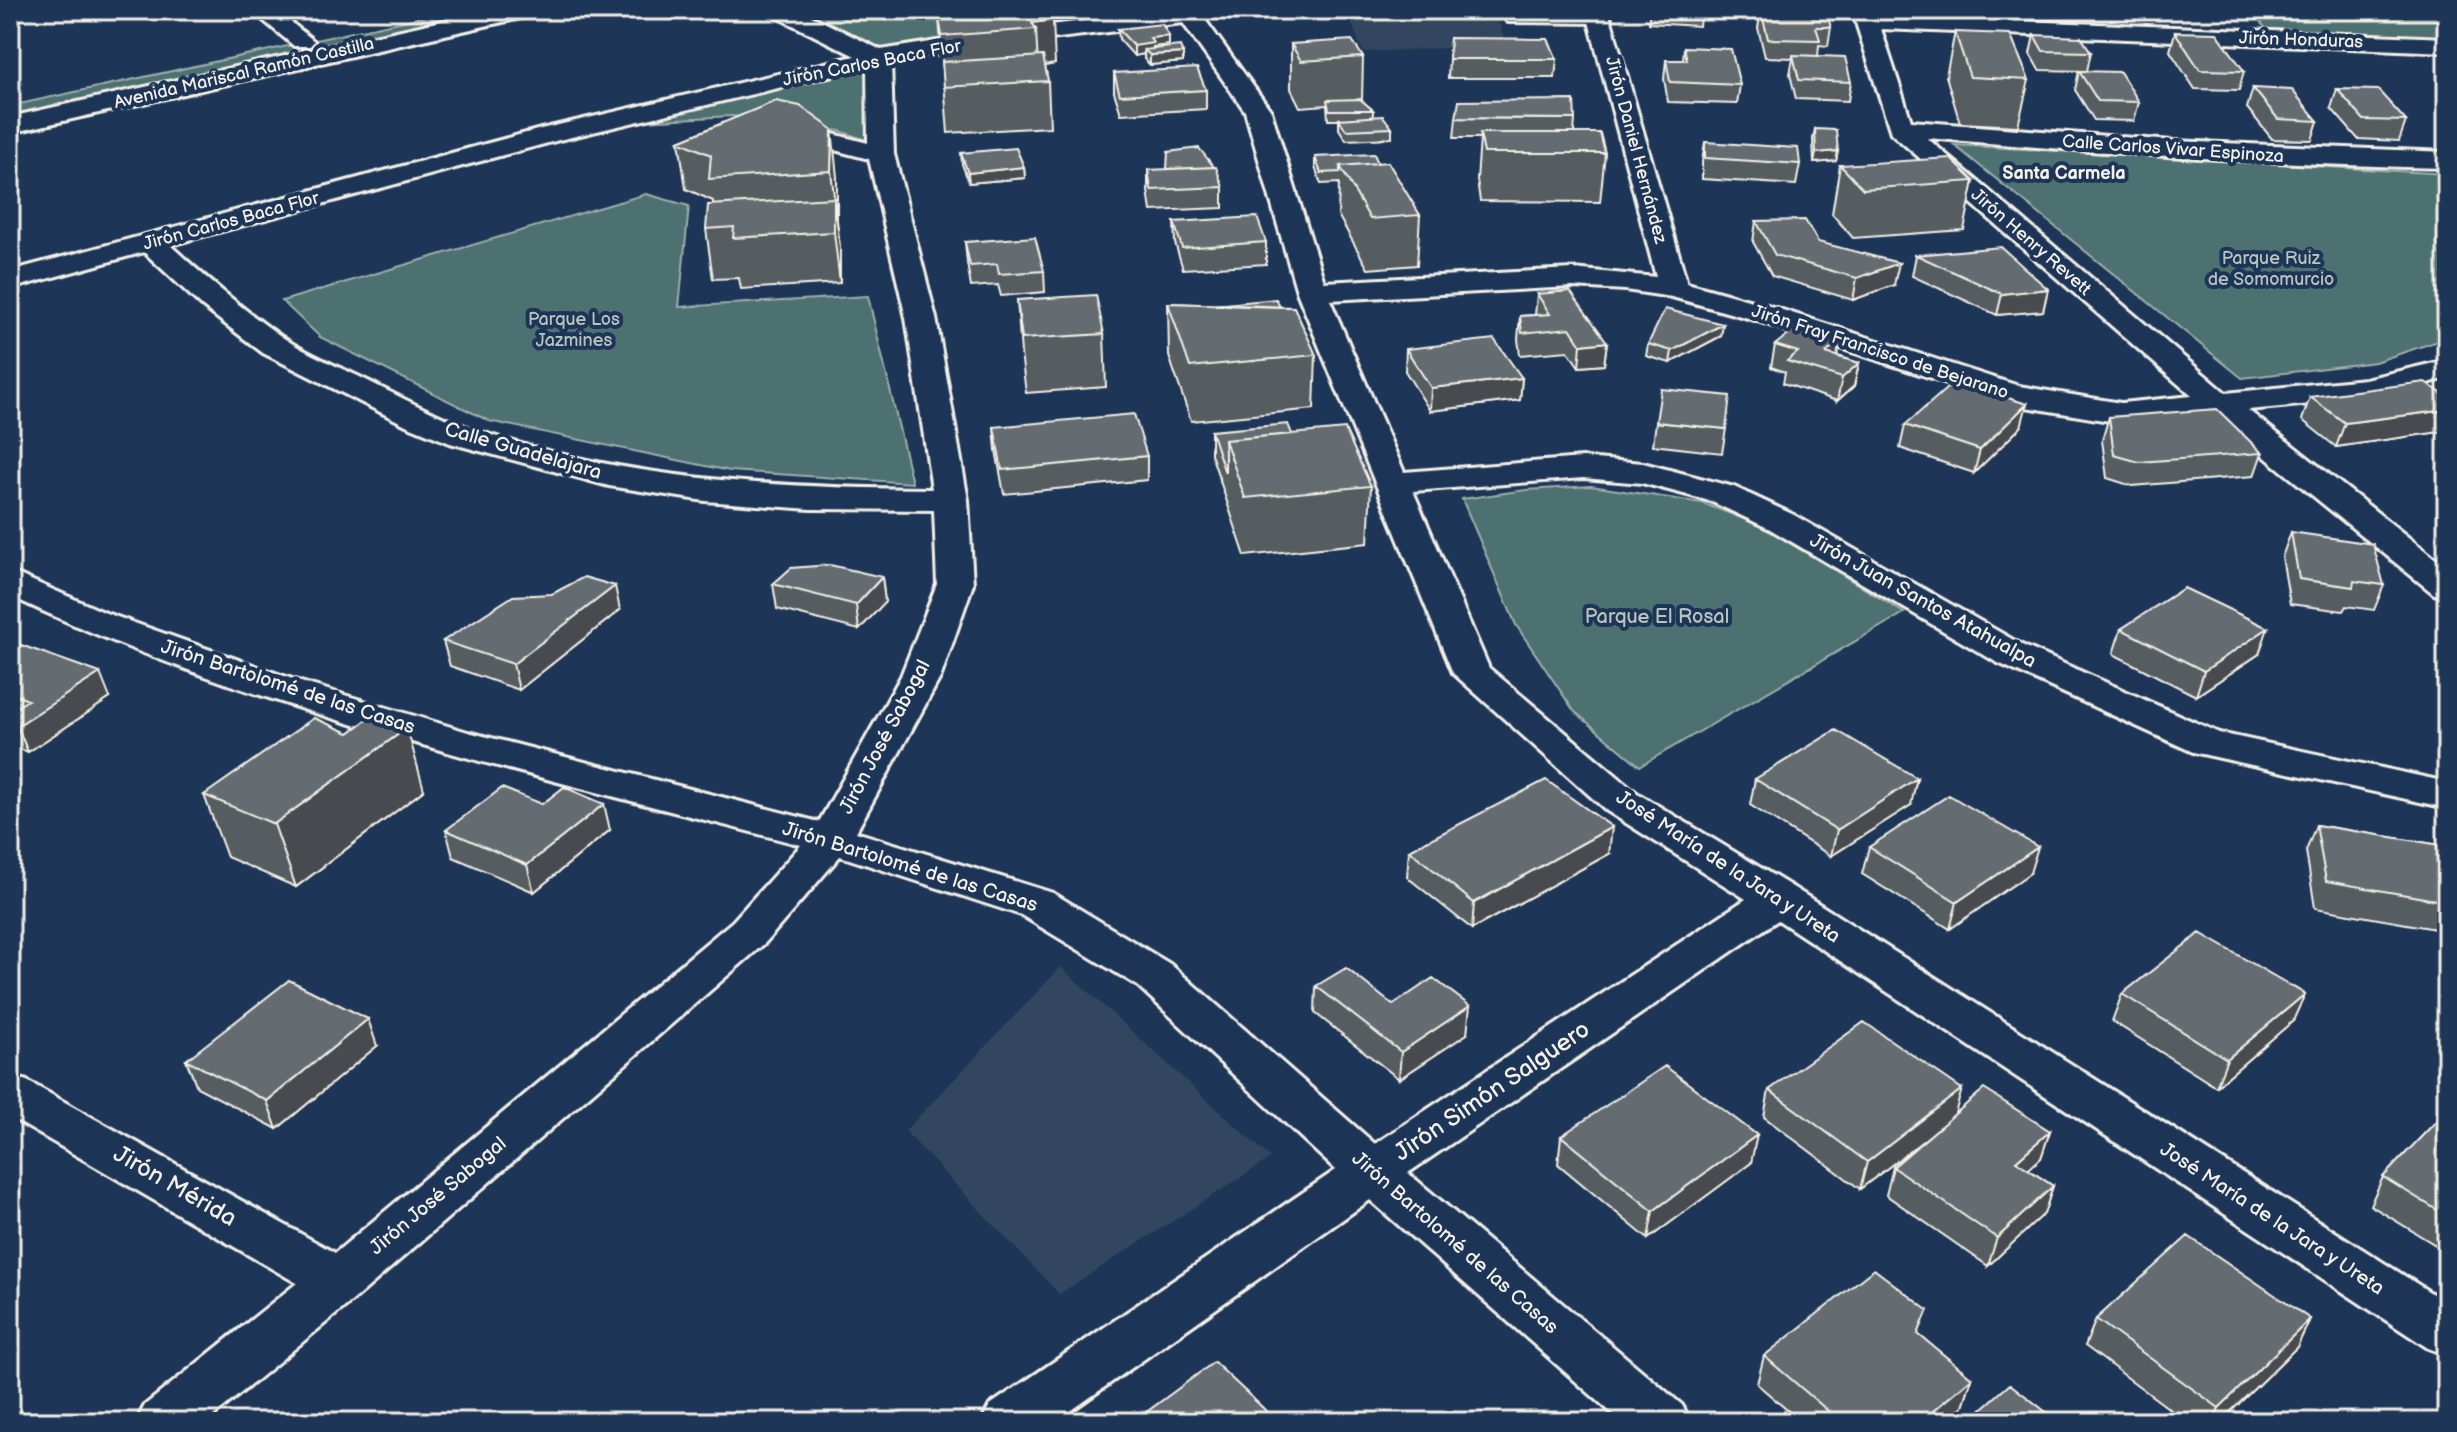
<svg xmlns="http://www.w3.org/2000/svg" width="2457" height="1432" viewBox="0 0 2457 1432" font-family="'Balsamiq Sans',sans-serif">
	<style>
		.built { fill: #33465f }
		.green { fill: #4d6f70; stroke: #a0b0ac; stroke-width: 2 }
		.lines { fill: none; stroke-linecap: round; stroke-linejoin: round }
		.service-casing { stroke: #f4f1e8; stroke-width: 6 }
		.minor-casing { stroke: #f4f1e8; stroke-width: 6 }
		.secondary-casing { stroke: #f4f1e8; stroke-width: 6 }
		.service { fill: #1d3557; fill-rule: evenodd }
		.minor { fill: #1d3557; fill-rule: evenodd }
		.secondary { fill: #1d3557; fill-rule: evenodd }
		.wall { fill: #575d61; stroke: #f4f1e8; stroke-width: 2 }
		.shaded-wall { fill: #474c4f; stroke: #f4f1e8; stroke-width: 2 }
		.building { fill: #656c71; stroke: #f4f1e8; stroke-width: 2 }
		.labels { text-anchor: middle; dominant-baseline: central; stroke-width: 8; stroke-linejoin: round; paint-order: stroke }
		.far-street-label { font-size: 18px; fill: #f4f1e8; stroke: #1d3557 }
		.far-neighbourhood-label { font-size: 18px; font-weight: bold; fill: #f4f1e8; stroke: #1d3557 }
		.far-park-label { font-size: 18px; fill: #bac4be; stroke: #1d3557 }
		.street-label { font-size: 20px; fill: #f4f1e8; stroke: #1d3557 }
		.park-label { font-size: 20px; fill: #bac4be; stroke: #1d3557 }
		.near-street-label { font-size: 24px; fill: #f4f1e8; stroke: #1d3557 }
	</style>
	<rect width="100%" height="100%" fill="#1d3557"/>
	<filter id="ink" filterUnits="userSpaceOnUse"><feTurbulence type="fractalNoise" baseFrequency=".0125" numOctaves="2"/><feDisplacementMap in="SourceGraphic" scale="16" xChannelSelector="R" yChannelSelector="G"/><feConvolveMatrix kernelMatrix="1 2 1 2 8 2 1 2 1" color-interpolation-filters="sRGB"/></filter>
	<g filter="url(#ink)">
		<path class="built" d="M1324 10H1494L1507 45 1363 52 1348 14H1326Z
			M1061 967 1271 1158 1059 1294 905 1131Z"/>
		<path class="green" d="M454 10H501L10 117V106Z
			M794 10H1170L1173 14 885 51 839 27Z
			M2251 10H2447V37L2267 30Z
			M872 63V142L840 131 732 116 625 122Z
			M1954 145 2447 174V328L2441 340 2375 362 2242 378Z
			M646 194 689 206 679 307 868 296 912 483 730 471 489 421 320 337 282 301Z
			M1591 486 1702 503 1763 526 1904 613 1640 766 1574 711 1516 625 1462 499 1526 490Z"/>
		<g class="lines">
			<defs>
				<path id="service" d="M1210 10H1258L1252 13 1190 18 1184 15Z
					M1512 17H1599L1605 20 1599 23 1508 22 1506 20Z"/>
				<path id="minor" d="M251 10H276L314 41 310 46H294Z
					M770 10H799L881 50 993 32 1175 10H1198L1271 111 1324 282 1573 269 1656 277 1586 10H1608L1687 283 1770 306 2019 386 2121 403 2192 396 1891 133 1852 10H1874L1876 15 2447 38V52L1881 29 1911 121 2173 141 2447 152V168C2273 164 2100 153 1927 138L2226 393 2365 379 2447 360V378L2365 399 2248 410 2447 568V597L2434 594 2212 414 2121 423 2014 405 1748 318 1672 297 1625 290 1573 287 1330 300 1404 472 1583 458 1643 463 1734 487 1794 515 2024 646 2219 733 2447 782V808L2193 752 1996 662 1770 529 1710 501 1642 483 1583 478 1413 491 1489 668 1637 793 1794 888 2447 1303V1355L2428 1348 1778 920 1408 1173 1682 1405 1691 1422H1622L1370 1200 1055 1422H981L990 1405 1336 1170 1138 986 1021 915 840 856 765 943 358 1296 206 1422H136L145 1405 297 1283 10 1117V1076L27 1081 335 1253 733 921 801 845C535 775 260 714 10 596V571L106 613 301 682 468 732 819 822 901 676 937 584 934 510 810 509 705 501 609 486 450 443 406 425 263 353 203 307 144 252 10 289V271L541 129 855 56 773 15ZM1183 23 1245 111 1297 292 1453 673 1607 811 1746 899 1375 1144 1170 964 1053 893 856 832 941 676 973 584 968 500 936 318 894 154 891 62 993 46ZM867 67 868 143 782 121 773 124 769 129 773 134 869 159 906 318 932 489C776 488 621 480 473 429 436 416 402 398 368 381 340 367 308 355 282 337 242 309 206 278 170 245L559 140Z"/>
				<path id="secondary" d="M491 10H537L534 15 525 17 10 133V117Z"/>
			</defs>
			<use href="#service" class="service-casing"/>
			<use href="#minor" class="minor-casing"/>
			<use href="#secondary" class="secondary-casing"/>
			<use href="#service" class="service"/>
			<use href="#minor" class="minor"/>
			<use href="#secondary" class="secondary"/>
		</g>
		<path class="wall" d="M1044 10 1055 64 1045 66 1048 81 1050 127 948 133 939 18Z
			M1649 10 1700 17 1699 26 1649 23Z
			M1761 10 1831 27 1828 46 1819 45 1818 56 1851 82 1848 101 1796 99 1790 74 1793 58 1765 57 1758 28Z
			M1118 29 1169 45 1153 47V49L1183 62 1150 65 1144 59V54L1134 56 1119 39Z
			M1955 32 2029 80 2018 126 1960 123 1946 76Z
			M2175 32 2244 71 2239 90 2195 89 2170 51Z
			M2034 35 2091 52 2087 71 2039 70 2030 54Z
			M1450 38 1557 59 1555 78H1448Z
			M1291 44 1363 57 1362 101 1373 110V117L1392 128V138L1346 140 1339 129V120H1328L1327 105 1300 107 1291 89Z
			M1684 47 1740 85 1737 104 1668 102 1664 79 1666 60H1683Z
			M2079 71 2139 102 2134 121 2094 120 2075 90Z
			M1114 73 1206 90V109L1121 114 1114 92Z
			M2253 88 2318 121 2312 140 2272 139 2247 108Z
			M2337 89 2406 121 2399 141 2358 139 2331 108Z
			M776 101 837 177V220L840 248V283L741 289 739 278 713 279 706 229 713 205V201L686 189 679 141Z
			M1456 118 1575 119 1574 133 1605 153 1600 202 1480 201 1477 180 1480 138H1454Z
			M1815 129 1838 151 1836 161 1814 163 1813 139Z
			M1705 142 1800 164 1796 185 1702 179V162Z
			M961 153 1024 167 1025 178 969 183 962 164Z
			M1315 157 1378 163 1420 215 1417 265 1368 269 1338 215 1339 183 1321 184 1315 167Z
			M1840 165 1974 181 1964 230 1853 238 1832 214Z
			M1148 170 1223 187V208L1151 211 1148 191Z
			M1756 221 1818 242 1894 285 1853 300 1772 276 1753 242Z
			M1174 222 1266 242V264L1183 269 1175 243Z
			M965 242 1044 271 1045 292 1001 296 998 285 971 287 967 263Z
			M1916 255 2048 289 2043 311 1997 315 1912 276Z
			M1537 294 1607 342 1604 365 1579 367 1568 351 1520 355 1518 339 1520 316 1535 315Z
			M1017 300 1104 334 1106 387 1026 393 1021 353Z
			M1168 303 1280 307 1316 355 1314 409 1191 421 1169 356Z
			M1723 324 1721 336 1670 363 1646 356 1648 344Z
			M1775 345 1838 356 1859 363 1854 386 1837 401 1783 383 1785 372 1771 367Z
			M1406 349 1522 378 1520 400 1430 411 1405 371Z
			M2310 397 2447 410V431L2336 447 2302 420Z
			M2109 417 2262 453 2254 476 2132 486 2107 478 2102 440Z
			M1656 422 1726 429 1722 453 1653 445Z
			M1905 425 2021 427 1974 473 1900 448Z
			M994 427 1147 456V480L1004 494 996 450Z
			M1211 431 1292 434 1371 486 1368 543 1245 556 1211 454Z
			M2291 532 2384 585 2374 610 2346 606 2343 611 2290 604 2282 557Z
			M882 577 885 602 859 630 777 609 773 584Z
			M552 594 620 610 519 690 450 666 443 641Z
			M2121 629 2259 654 2196 696 2113 654Z
			M10 649 110 698 28 752 10 746Z
			M349 733 424 790 296 887 227 857 204 795Z
			M1755 779 1911 805 1831 856 1750 805Z
			M542 804 610 830 534 892 453 857 446 830Z
			M2316 825 2447 846V931L2315 908 2306 851Z
			M1869 847 2030 873 1950 929 1862 874Z
			M1409 850 1609 854 1472 929 1407 877Z
			M1316 986 1393 1005 1467 1034 1399 1079 1315 1013Z
			M2122 994 2293 1021 2216 1087 2112 1021Z
			M377 1046 277 1129 197 1087 186 1060Z
			M1769 1090 1954 1114 2050 1131 2041 1158 2028 1169 2053 1186 2044 1214 1988 1266 1886 1195 1893 1167 1936 1131 1860 1189 1764 1117Z
			M2447 1110V1252L2370 1205 2383 1177Z
			M1561 1136 1751 1163 1648 1239 1558 1164Z
			M2096 1319H2310L2297 1347 2220 1422H2187L2085 1346Z
			M1920 1336 1972 1378 1963 1406 1944 1422H1801L1757 1384 1764 1356Z"/>
		<path class="shaded-wall" d="M1053 20 1055 64 1038 67 1036 29 1032 23Z
			M1169 36V45L1153 47V53L1144 50V54L1134 56V46L1150 38Z
			M1183 53V62L1150 65V55Z
			M832 129 837 177V220L831 171Z
			M1838 151 1836 161 1814 163 1816 153Z
			M1024 167 1025 178 969 183 968 173Z
			M834 198 840 248V283L834 232Z
			M1899 263 1894 285 1853 300 1857 278Z
			M2048 289 2043 311 1997 315 2002 294Z
			M1723 324 1721 336 1670 363 1672 351Z
			M1840 341 1836 363 1826 353Z
			M1607 342 1604 365 1579 367 1581 345Z
			M1859 363 1854 386 1837 401 1842 378Z
			M1522 378 1520 400 1430 411 1431 388Z
			M2027 404 2021 427 1974 473 1980 450Z
			M2447 410V431L2336 447 2345 423Z
			M882 577 885 602 859 630 856 605Z
			M615 586 620 610 519 690 513 664Z
			M2268 628 2259 654 2196 696 2204 671Z
			M100 673 110 698 28 752 17 726Z
			M407 728 424 790 296 887 274 824Z
			M1917 778 1911 805 1831 856 1837 830Z
			M604 804 610 830 534 892 527 865Z
			M1612 827 1609 854 1472 929 1474 903Z
			M2038 847 2030 873 1950 929 1957 902Z
			M2305 994 2293 1021 2216 1087 2227 1059Z
			M1470 1006 1467 1034 1399 1079 1401 1052Z
			M368 1019 377 1046 277 1129 267 1101Z
			M1962 1089 1954 1117 1860 1189 1867 1162Z
			M2050 1131 2041 1158 2007 1189 2016 1161Z
			M1757 1135 1751 1163 1648 1239 1653 1211Z
			M2053 1186 2044 1214 1988 1266 1997 1238Z
			M2310 1319 2297 1347 2220 1422H2213L2219 1408Z
			M1972 1378 1963 1406 1944 1422H1920Z"/>
		<path class="building" d="M989 10H1044L1053 20 1032 23 1036 29 942 36 939 18Z
			M1650 10H1700V17L1650 14Z
			M1761 10 1826 12 1831 27H1816L1820 40 1768 39Z
			M1162 24 1169 36 1150 38 1153 43 1134 46 1118 29Z
			M1955 32 2010 34 2029 80 1970 77Z
			M2175 32 2217 33 2244 71 2200 70Z
			M2034 35 2081 37 2091 52 2043 51Z
			M1450 38 1548 39 1557 59H1449Z
			M1352 40 1363 57 1301 61 1291 44Z
			M1180 46 1183 53 1150 55 1144 50Z
			M1684 47 1731 49 1740 85 1670 82 1666 60H1687Z
			M1793 55 1845 57 1851 82 1799 80Z
			M1043 56 1048 81 944 87 942 62Z
			M1197 68 1206 90 1120 95 1114 73Z
			M2079 71 2120 72 2139 102 2098 101Z
			M2253 88 2292 90 2318 121 2278 119Z
			M2337 89 2378 90 2406 121 2364 120Z
			M1360 99 1373 110H1329L1327 100Z
			M1574 100 1575 119 1456 118 1459 101Z
			M776 101 800 106 832 129 831 171 709 179 711 155 679 141Z
			M1383 116 1392 128 1346 130 1339 119Z
			M1815 129 1836 130 1838 151 1816 153Z
			M1480 133H1600L1605 153H1484Z
			M1705 142 1798 148 1800 164 1705 158Z
			M1016 148 1024 167 968 173 961 153Z
			M1199 148 1214 167 1167 169 1168 152Z
			M1374 154 1378 163 1340 166V172L1321 173 1315 157Z
			M1950 158 1974 181 1863 189 1840 165Z
			M1388 162 1420 215 1370 219 1340 166Z
			M1216 167 1223 187 1151 190 1148 170Z
			M834 198V232L733 238 734 227 706 229 708 205Z
			M1257 217 1266 242 1182 248 1174 222Z
			M1805 220 1818 242 1899 263 1857 278 1775 255 1756 221Z
			M1035 237 1044 271 999 274 997 264 970 266 965 242Z
			M2001 247 2048 289 2002 294 1916 255Z
			M1570 291 1607 342 1581 345 1570 328 1522 333 1520 316 1550 314 1537 294Z
			M1096 295 1104 334 1022 339 1017 300Z
			M1276 299 1280 307 1215 305Z
			M1168 303 1294 307 1316 355 1190 367Z
			M1665 309 1723 324 1672 351 1648 344Z
			M1797 327 1840 341 1826 353 1859 363 1842 378 1787 361 1798 352 1775 345Z
			M1494 339 1522 378 1431 388 1406 349Z
			M1955 381 2027 404 1980 450 1905 425Z
			M2425 382 2447 397V410L2345 423 2310 397Z
			M1661 389 1730 396 1726 429 1656 422Z
			M2217 409 2262 453 2139 462 2114 455 2109 417Z
			M1134 414 1147 456 1002 470 994 427Z
			M1288 424 1292 434 1225 440V473L1211 431Z
			M1345 429 1371 486 1245 498 1225 440Z
			M2291 532 2373 544 2384 585 2354 581 2353 587 2299 579Z
			M830 565 882 577 856 605 773 584 791 568Z
			M584 577 615 586 513 664 443 641 513 596 552 594Z
			M2184 588 2268 628 2204 671 2121 629Z
			M18 644 100 673 17 726 10 724V711L28 700 10 693V649Z
			M373 715 407 728 274 824 204 795 314 718 349 733Z
			M1836 730 1917 778 1837 830 1755 779Z
			M1546 780 1612 827 1474 903 1409 850Z
			M564 787 604 804 527 865 446 830 502 788 542 804Z
			M1949 795 2038 847 1957 902 1869 847Z
			M2316 825 2447 846V902L2326 881Z
			M2200 933 2305 994 2227 1059 2122 994Z
			M1346 968 1393 1005 1433 978 1470 1006 1401 1052 1316 986Z
			M289 980 368 1019 267 1101 186 1060Z
			M1864 1022 1962 1089 1867 1162 1769 1090Z
			M1665 1066 1757 1135 1653 1211 1561 1136Z
			M1984 1089 2050 1131 2016 1161 2053 1186 1997 1238 1893 1167Z
			M2447 1110V1216L2383 1177Z
			M2188 1236 2310 1319 2219 1408 2096 1319Z
			M1874 1269 1928 1310 1918 1334 1972 1378 1920 1422H1841L1764 1356Z
			M1214 1362 1278 1422H1133Z
			M2010 1384 2059 1422H1967Z"/>
	</g>
	<g class="labels">
		<g class="far-street-label">
			<text transform="translate(2301 40) rotate(2)">Jirón Honduras</text>
			<text transform="translate(872 63) rotate(-11)">Jirón Carlos Baca Flor</text>
			<text transform="translate(244 73) rotate(-13)">Avenida Mariscal Ramón Castilla</text>
			<text transform="translate(2173 149) rotate(4)">Calle Carlos Vivar Espinoza</text>
			<text transform="translate(1636 150) rotate(75)">Jirón Daniel Hernández</text>
			<text transform="translate(231 221) rotate(-15)">Jirón Carlos Baca Flor</text>
			<text transform="translate(2031 242) rotate(41)">Jirón Henry Revett</text>
			<text transform="translate(1880 352) rotate(18)">Jirón Fray Francisco de Bejarano</text>
		</g>
		<g class="far-neighbourhood-label">
			<text x="2064" y="173">Santa Carmela</text>
		</g>
		<g class="far-park-label">
			<text x="2271" y="258">Parque Ruiz<tspan x="2271" dy="21">de Somomurcio</tspan></text>
			<text x="574" y="319">Parque Los<tspan x="574" dy="21">Jazmines</tspan></text>
		</g>
		<g class="street-label">
			<text transform="translate(523 451) rotate(16)">Calle Guadelajara</text>
			<text transform="translate(1923 601) rotate(29)">Jirón Juan Santos Atahualpa</text>
			<text transform="translate(288 687) rotate(18)">Jirón Bartolomé de las Casas</text>
			<text transform="translate(885 737) rotate(-62)">Jirón José Sabogal</text>
			<text transform="translate(910 867) rotate(17)">Jirón Bartolomé de las Casas</text>
			<text transform="translate(1728 867) rotate(33)">José María de la Jara y Ureta</text>
			<text transform="translate(438 1196) rotate(-40)">Jirón José Sabogal</text>
			<text transform="translate(2272 1219) rotate(33)">José María de la Jara y Ureta</text>
			<text transform="translate(1455 1243) rotate(41)">Jirón Bartolomé de las Casas</text>
		</g>
		<g class="park-label">
			<text x="1657" y="617">Parque El Rosal</text>
		</g>
		<g class="near-street-label">
			<text transform="translate(1492 1091) rotate(-34)">Jirón Simón Salguero</text>
			<text transform="translate(175 1186) rotate(30)">Jirón Mérida</text>
		</g>
	</g>
	<rect width="2457" height="1432" fill="none" stroke="#1d3557" stroke-width="40"/>
	<rect x="20" y="20" width="2417" height="1392" fill="none" stroke="#f4f1e8" stroke-width="3" filter="url(#ink)"/>
</svg>
